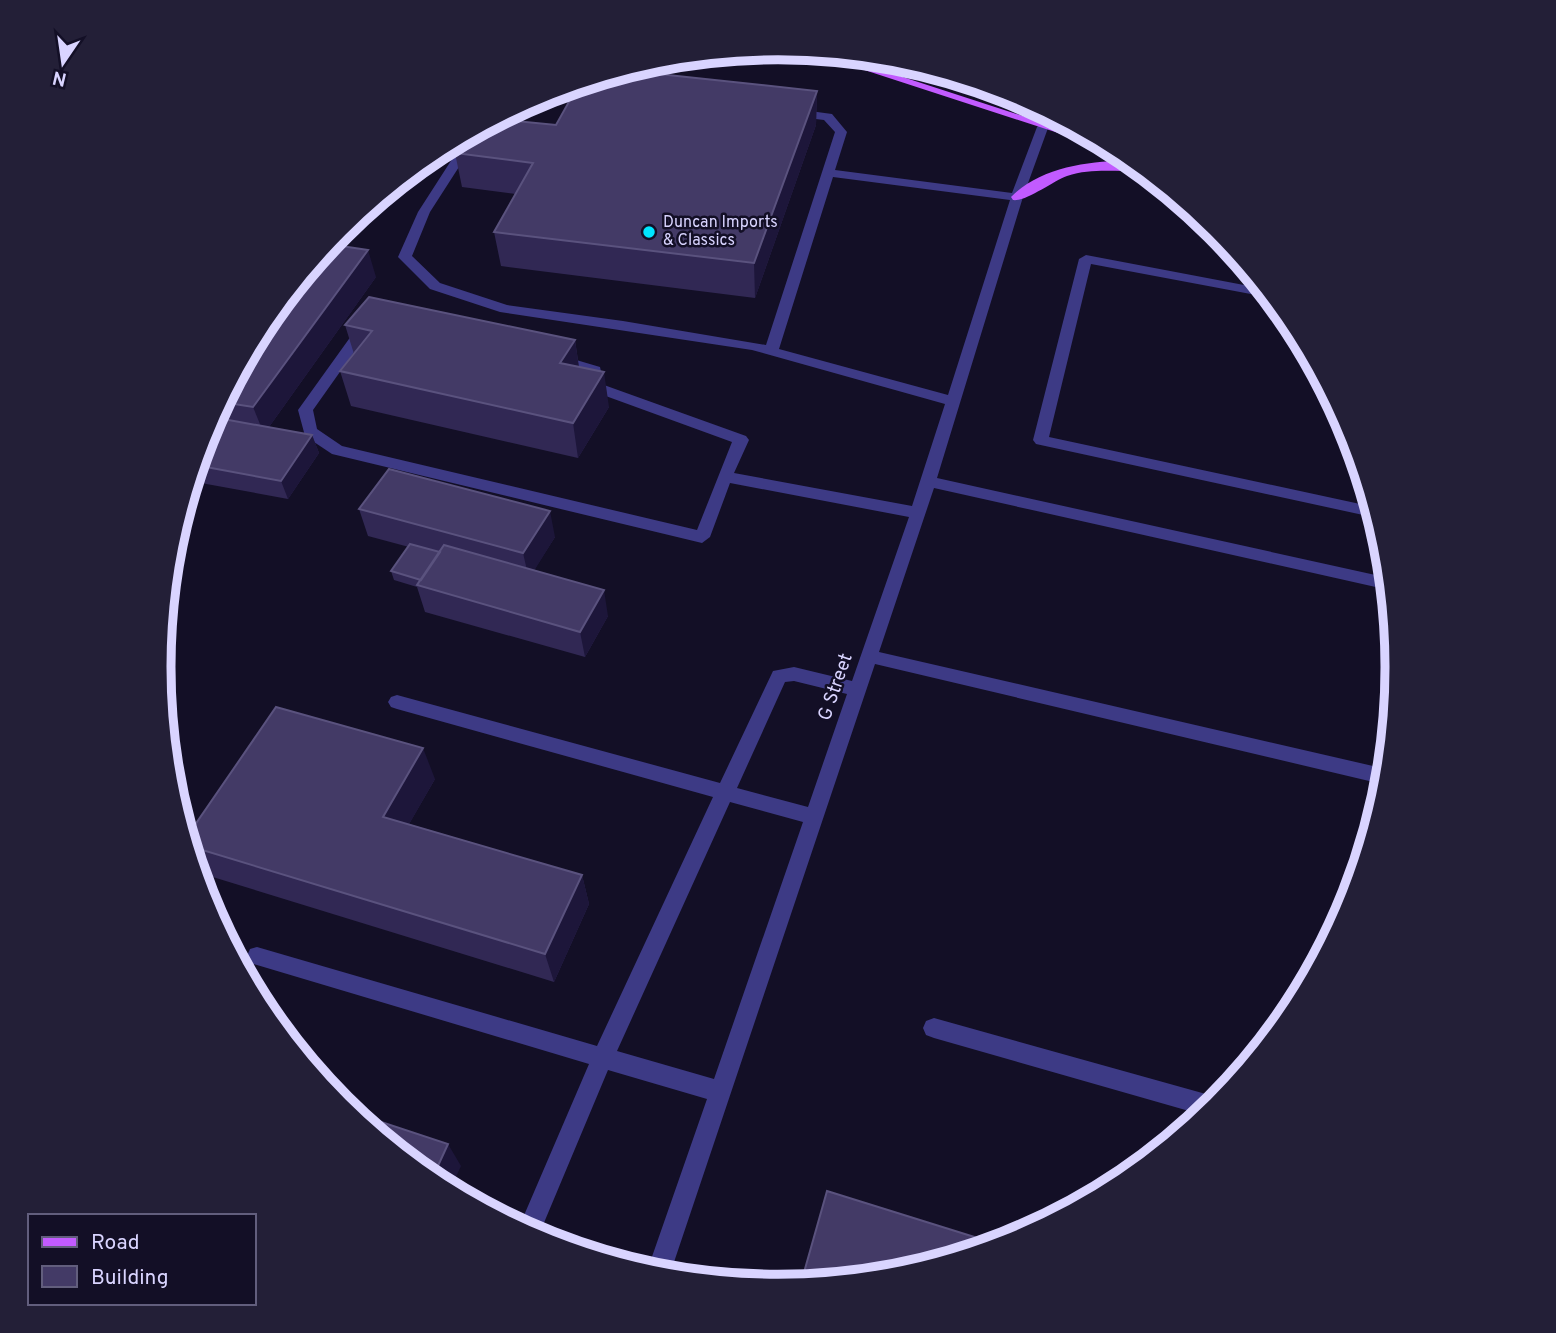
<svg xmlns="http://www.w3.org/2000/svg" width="1556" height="1333" viewBox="0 0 1556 1333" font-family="Overpass,sans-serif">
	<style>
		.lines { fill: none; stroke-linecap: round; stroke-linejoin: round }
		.minor { fill: #3d3a85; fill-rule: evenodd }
		.major { fill: #c25bff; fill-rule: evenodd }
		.wall { fill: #312854 }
		.shaded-wall { fill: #1d163a }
		.building { fill: #433a66; stroke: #5a527e; stroke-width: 2 }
		.poi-dot { fill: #00e5ff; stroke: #130f26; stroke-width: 2.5 }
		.labels { text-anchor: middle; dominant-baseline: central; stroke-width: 5; stroke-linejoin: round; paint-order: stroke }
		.far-poi-label { font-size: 16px; fill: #d9d4ff; stroke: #130f26; text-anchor: start }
		.street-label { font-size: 19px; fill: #d9d4ff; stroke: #130f26 }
		.rim { fill: none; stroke: #d9d4ff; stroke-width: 9 }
	</style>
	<rect width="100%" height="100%" fill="#130f26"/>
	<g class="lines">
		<path class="minor" d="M577 84 600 87 606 90 600 93 564 87Z
			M795 109 832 114 847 132 835 170 1012 193 1037 127 1051 114 1059 118 1048 128 1023 197 937 478 1389 578V590L934 488 879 652 1386 769V785L875 664 670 1274 647 1271 707 1099 608 1070 538 1237 519 1227 589 1064 257 965 250 963 247 956 250 949 257 947 597 1046 713 797 397 709 391 707 388 702 391 697 397 695 720 783 773 671 794 667 852 681 909 517 730 483 710 537 702 543 332 454 305 436 298 410 359 325 364 324 371 328 313 410 317 429 342 446 697 530 732 442 592 391 588 373 551 362 549 359 556 354 600 367 604 385 746 436 749 440 734 473 912 506 945 404 752 350 500 312 430 289 398 257 418 212 465 139 469 138 475 142 430 212 412 256 440 283 507 305 623 321 766 345 835 132 824 120 791 116V110ZM833 177 1010 200 948 395 779 349ZM794 681 847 694 808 807 737 788 785 682ZM730 802 803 822 714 1079 617 1051Z
			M1086 255 1265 289 1272 298 1091 264 1049 437 1374 507 1377 518 1036 444 1033 440 1079 259Z
			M934 1018 1213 1096 1220 1099 1203 1115 934 1038 926 1035 923 1028 926 1021Z"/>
		<path class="major" d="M803 50 826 52 1103 142 1126 155Z
			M1123 161 1136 163 1144 170C1118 173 1094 167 1067 176 1053 181 1026 202 1013 200L1011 197C1038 169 1085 161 1123 161Z"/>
	</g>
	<path class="wall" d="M817 91 816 125 755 298 501 266 494 232 516 194 462 187 455 153 556 125Z
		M376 277 269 427 312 435 319 453 288 499 190 481 206 429 263 324Z
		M345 325 575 340 579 367 609 407 578 458 351 406 340 371 354 354Z
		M359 509 555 537 534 570 608 616 585 657 425 612 417 587 394 580 391 571 409 547 368 536Z
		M435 779 409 824 582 875 589 904 554 982 203 874 192 859 186 838Z"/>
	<path class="shaded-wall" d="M817 91 816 125 755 298 754 263Z
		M368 250 376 277 264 434 253 407Z
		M575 340 580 375 560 363Z
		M604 372 609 407 578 458 573 423Z
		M312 435 319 453 288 499 281 481Z
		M550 511 555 537 529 579 523 553Z
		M604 590 608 616 585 657 580 632Z
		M423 748 435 779 396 847 383 817Z
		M582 875 589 904 554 982 545 954Z
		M448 1144 461 1166 450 1190 432 1179Z"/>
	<path class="building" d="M621 70 817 91 754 263 494 232 533 163 455 153 467 134 496 119 556 125 580 82Z
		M328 244 368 250 253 407 221 402 263 324Z
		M369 297 575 340 560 363 604 372 573 423 340 371 372 331 345 325Z
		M212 417 312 435 281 481 195 465 206 429Z
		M389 469 550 511 523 553 359 509Z
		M410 544 440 552 421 580 391 571Z
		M444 545 604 590 580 632 417 585Z
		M276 707 423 748 383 817 582 875 545 954 189 846 186 838Z
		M348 1111 448 1144 432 1179Z
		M827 1191 997 1244 898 1274 801 1283Z"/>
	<circle class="poi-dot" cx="649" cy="232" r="7"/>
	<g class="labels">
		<g class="far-poi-label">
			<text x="663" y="223">Duncan Imports<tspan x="663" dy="18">&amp; Classics</tspan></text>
		</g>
		<g class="street-label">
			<text transform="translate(836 687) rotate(-71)">G Street</text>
		</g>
	</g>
	<path d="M0 0H1556V1333H0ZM171 667a607 607 0 1 1 1214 0a607 607 0 1 1-1214 0Z" fill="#231f37" fill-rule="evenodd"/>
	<path class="rim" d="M171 667a607 607 0 1 1 1214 0a607 607 0 1 1-1214 0Z"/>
	<rect x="28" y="1214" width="228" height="91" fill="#130f26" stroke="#625e7d" stroke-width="2"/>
	<rect x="42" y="1237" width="35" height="10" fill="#c25bff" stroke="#625e7d" stroke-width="2"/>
	<text x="91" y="1249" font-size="21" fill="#d9d4ff">Road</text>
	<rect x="42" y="1266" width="35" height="21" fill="#433a66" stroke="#625e7d" stroke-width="2"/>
	<text x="91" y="1284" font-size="21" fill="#d9d4ff">Building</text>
	<g transform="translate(63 63) rotate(193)" stroke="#130f26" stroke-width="5" paint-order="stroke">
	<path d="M0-5L12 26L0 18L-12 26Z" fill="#d9d4ff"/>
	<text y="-10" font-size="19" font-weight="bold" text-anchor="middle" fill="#d9d4ff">N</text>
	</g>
</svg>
